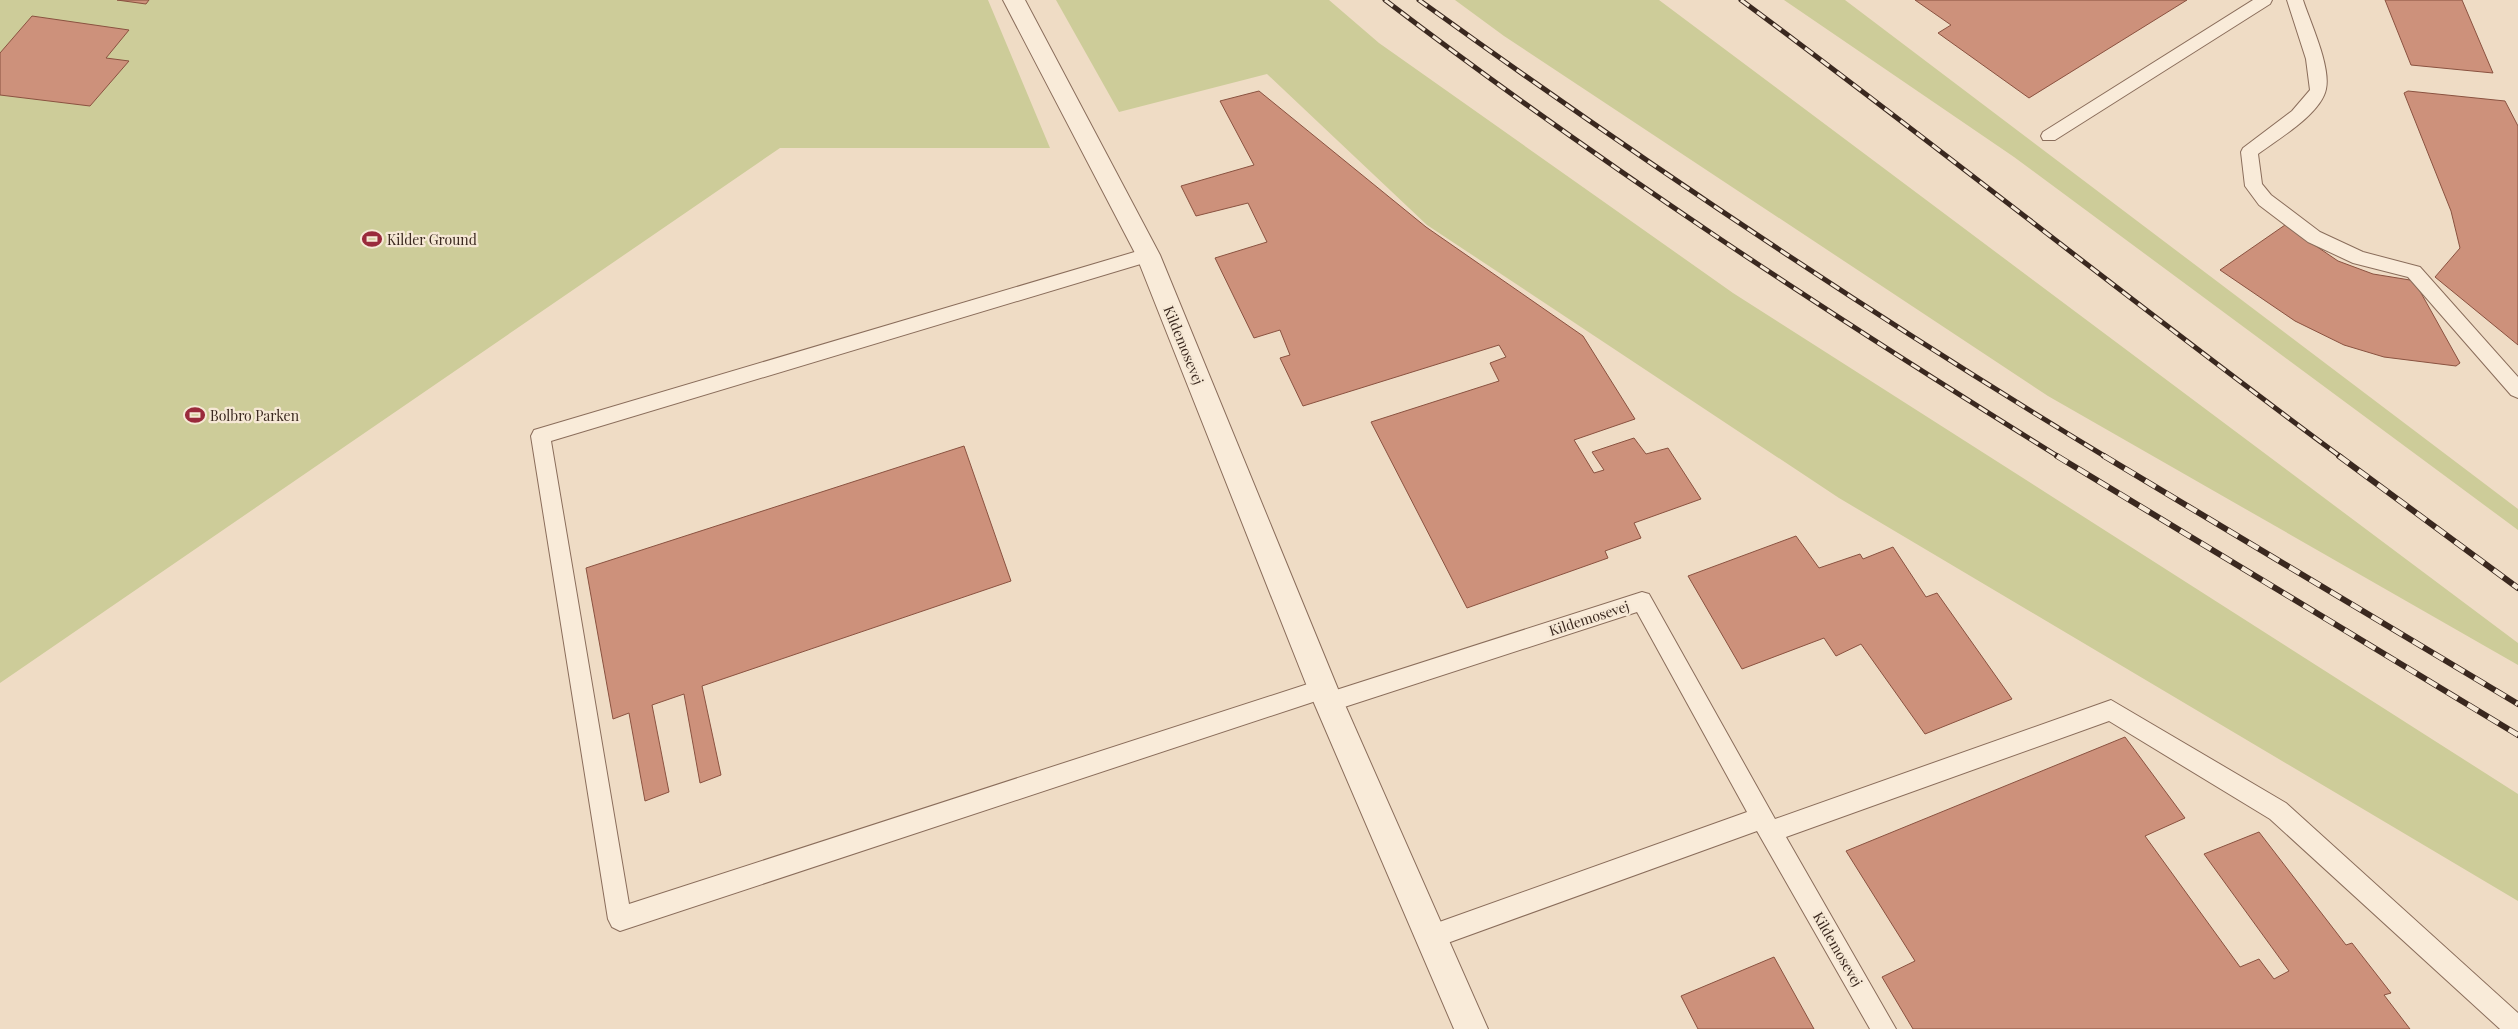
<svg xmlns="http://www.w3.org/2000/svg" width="2518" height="1029" viewBox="0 0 2518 1029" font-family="'Playfair Display',serif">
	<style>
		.green { fill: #cdcc99 }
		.building { fill: #cd917b; stroke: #8a5240 }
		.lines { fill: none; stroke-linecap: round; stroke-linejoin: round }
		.service-casing { stroke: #8a6d5b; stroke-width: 2 }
		.minor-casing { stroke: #8a6d5b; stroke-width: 2 }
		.service { fill: #f9ebd9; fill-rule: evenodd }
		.minor { fill: #f9ebd9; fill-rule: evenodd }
		.rail-far1-casing { stroke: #3a281f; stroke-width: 5 }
		.rail-casing { stroke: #3a281f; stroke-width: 6 }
		.rail-far1 { stroke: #f6e8d5; stroke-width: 3; stroke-dasharray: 10; stroke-linecap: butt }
		.rail { stroke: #f6e8d5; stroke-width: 4.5; stroke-dasharray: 12; stroke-linecap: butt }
		.labels { text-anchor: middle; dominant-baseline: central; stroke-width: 4.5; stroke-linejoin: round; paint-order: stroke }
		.poi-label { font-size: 14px; fill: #3a281f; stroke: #f6e8d5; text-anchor: start }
		.street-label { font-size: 14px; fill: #3a281f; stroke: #f6e8d5 }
	</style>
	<rect width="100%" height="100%" fill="#efdcc5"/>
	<path class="green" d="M0 0H988L1050 148H780L0 683Z
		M1056 0H1329L1379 43 1733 293 2518 794V901L1839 498 1427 225 1267 74 1119 112Z
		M1455 0H1659L2518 643V665L2048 396 1504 36Z
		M1784 0H1845L2518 509V530L2014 157Z"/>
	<path class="building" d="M117 0H149L146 4Z
		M1915 0H2187L2029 98 1938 33 1951 25Z
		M2385 0H2462L2493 73 2411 65Z
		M32 16 129 30 106 58 129 61 90 106 0 95V53Z
		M1259 91 1426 227 1583 336 1635 419 1574 440 1594 473 1604 470 1592 452 1634 438 1646 454 1668 448 1701 499 1634 523 1641 538 1605 551 1608 558 1467 608 1371 422 1499 381 1490 363 1506 357 1499 345 1303 406 1280 358 1290 355 1280 330 1254 338 1215 258 1267 242 1248 203 1196 216 1181 186 1254 165 1220 101Z
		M2408 91 2505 101 2518 126V345L2435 277 2460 248 2451 211 2404 93Z
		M2285 225 2338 261 2373 274 2410 280 2416 284 2460 363 2456 366 2384 357 2344 345 2295 321 2220 270Z
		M964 446 1011 581 702 686 721 775 700 783 684 694 652 705 669 792 645 801 629 713 613 719 586 568Z
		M1796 536 1819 568 1860 554 1863 559 1893 547 1926 597 1937 593 2012 699 1925 734 1861 644 1836 656 1824 638 1742 669 1688 576Z
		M2125 737 2185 818 2145 836 2240 967 2259 959 2274 979 2289 971 2204 854 2259 832 2346 945 2352 943 2391 993 2384 995 2410 1029H1913L1882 977 1915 961 1846 851Z
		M1774 957 1814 1029H1698L1681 996Z"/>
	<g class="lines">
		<defs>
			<path id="service" d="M2253 0H2272L2270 4 2055 140H2043L2041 136 2043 132Z
				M2287 0H2303C2310 22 2331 66 2326 89 2321 114 2278 139 2258 154L2262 184 2271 195 2320 232 2363 252 2420 267 2518 377V398L2511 395 2408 277 2353 263 2308 242 2259 205 2245 186 2241 152 2243 148 2292 111 2310 90 2306 59Z
				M1148 248 1154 250 1157 255 1154 260 551 441 629 904 1323 679 1331 682 1333 691 1642 592 1649 594 1775 819 2111 700 2286 803 2518 1013V1029H2500L2270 819 2109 721 1786 837 1896 1029H1870L1757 831 1431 949 1423 945 1419 937 1423 929 1431 925 1747 812 1637 612 1329 712 1321 709 1319 700 620 931 612 927 608 919 531 436 534 430Z"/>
			<path id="minor" d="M1003 0H1025L1160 255 1338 689 1488 1029H1454L1308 689 1136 255Z"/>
		</defs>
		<use href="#service" class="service-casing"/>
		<use href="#minor" class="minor-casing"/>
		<use href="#service" class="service"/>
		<use href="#minor" class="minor"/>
		<defs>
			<path id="rail-far1" d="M1385 0C1601 165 1829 314 2059 457
				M1419 0C1642 161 1870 314 2106 457
				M1741 0C1943 150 2139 308 2341 457"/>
			<path id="rail" d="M2057 456 2518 735
				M2104 456 2518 704
				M2339 456 2518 588"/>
		</defs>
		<use href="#rail-far1" class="rail-far1-casing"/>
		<use href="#rail" class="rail-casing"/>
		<use href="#rail-far1" class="rail-far1"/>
		<use href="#rail" class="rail"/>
	</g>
	<defs>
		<symbol id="stadium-bare" viewBox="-9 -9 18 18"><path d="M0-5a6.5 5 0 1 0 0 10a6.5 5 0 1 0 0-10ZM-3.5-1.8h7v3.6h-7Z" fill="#9a2a3c" stroke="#f6e8d5" stroke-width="2.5" paint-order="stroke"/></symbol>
	</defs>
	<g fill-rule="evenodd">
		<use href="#stadium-bare" x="358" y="225" width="28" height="28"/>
		<use href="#stadium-bare" x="181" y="401" width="28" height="28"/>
	</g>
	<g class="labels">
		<g class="poi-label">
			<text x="387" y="239">Kilder Ground</text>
			<text x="210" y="415">Bolbro Parken</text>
		</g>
		<g class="street-label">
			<text transform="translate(1184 345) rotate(68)">Kildemosevej</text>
			<text transform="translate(1589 618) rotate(-18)">Kildemosevej</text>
			<text transform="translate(1838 949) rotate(60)">Kildemosevej</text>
		</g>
	</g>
</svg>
